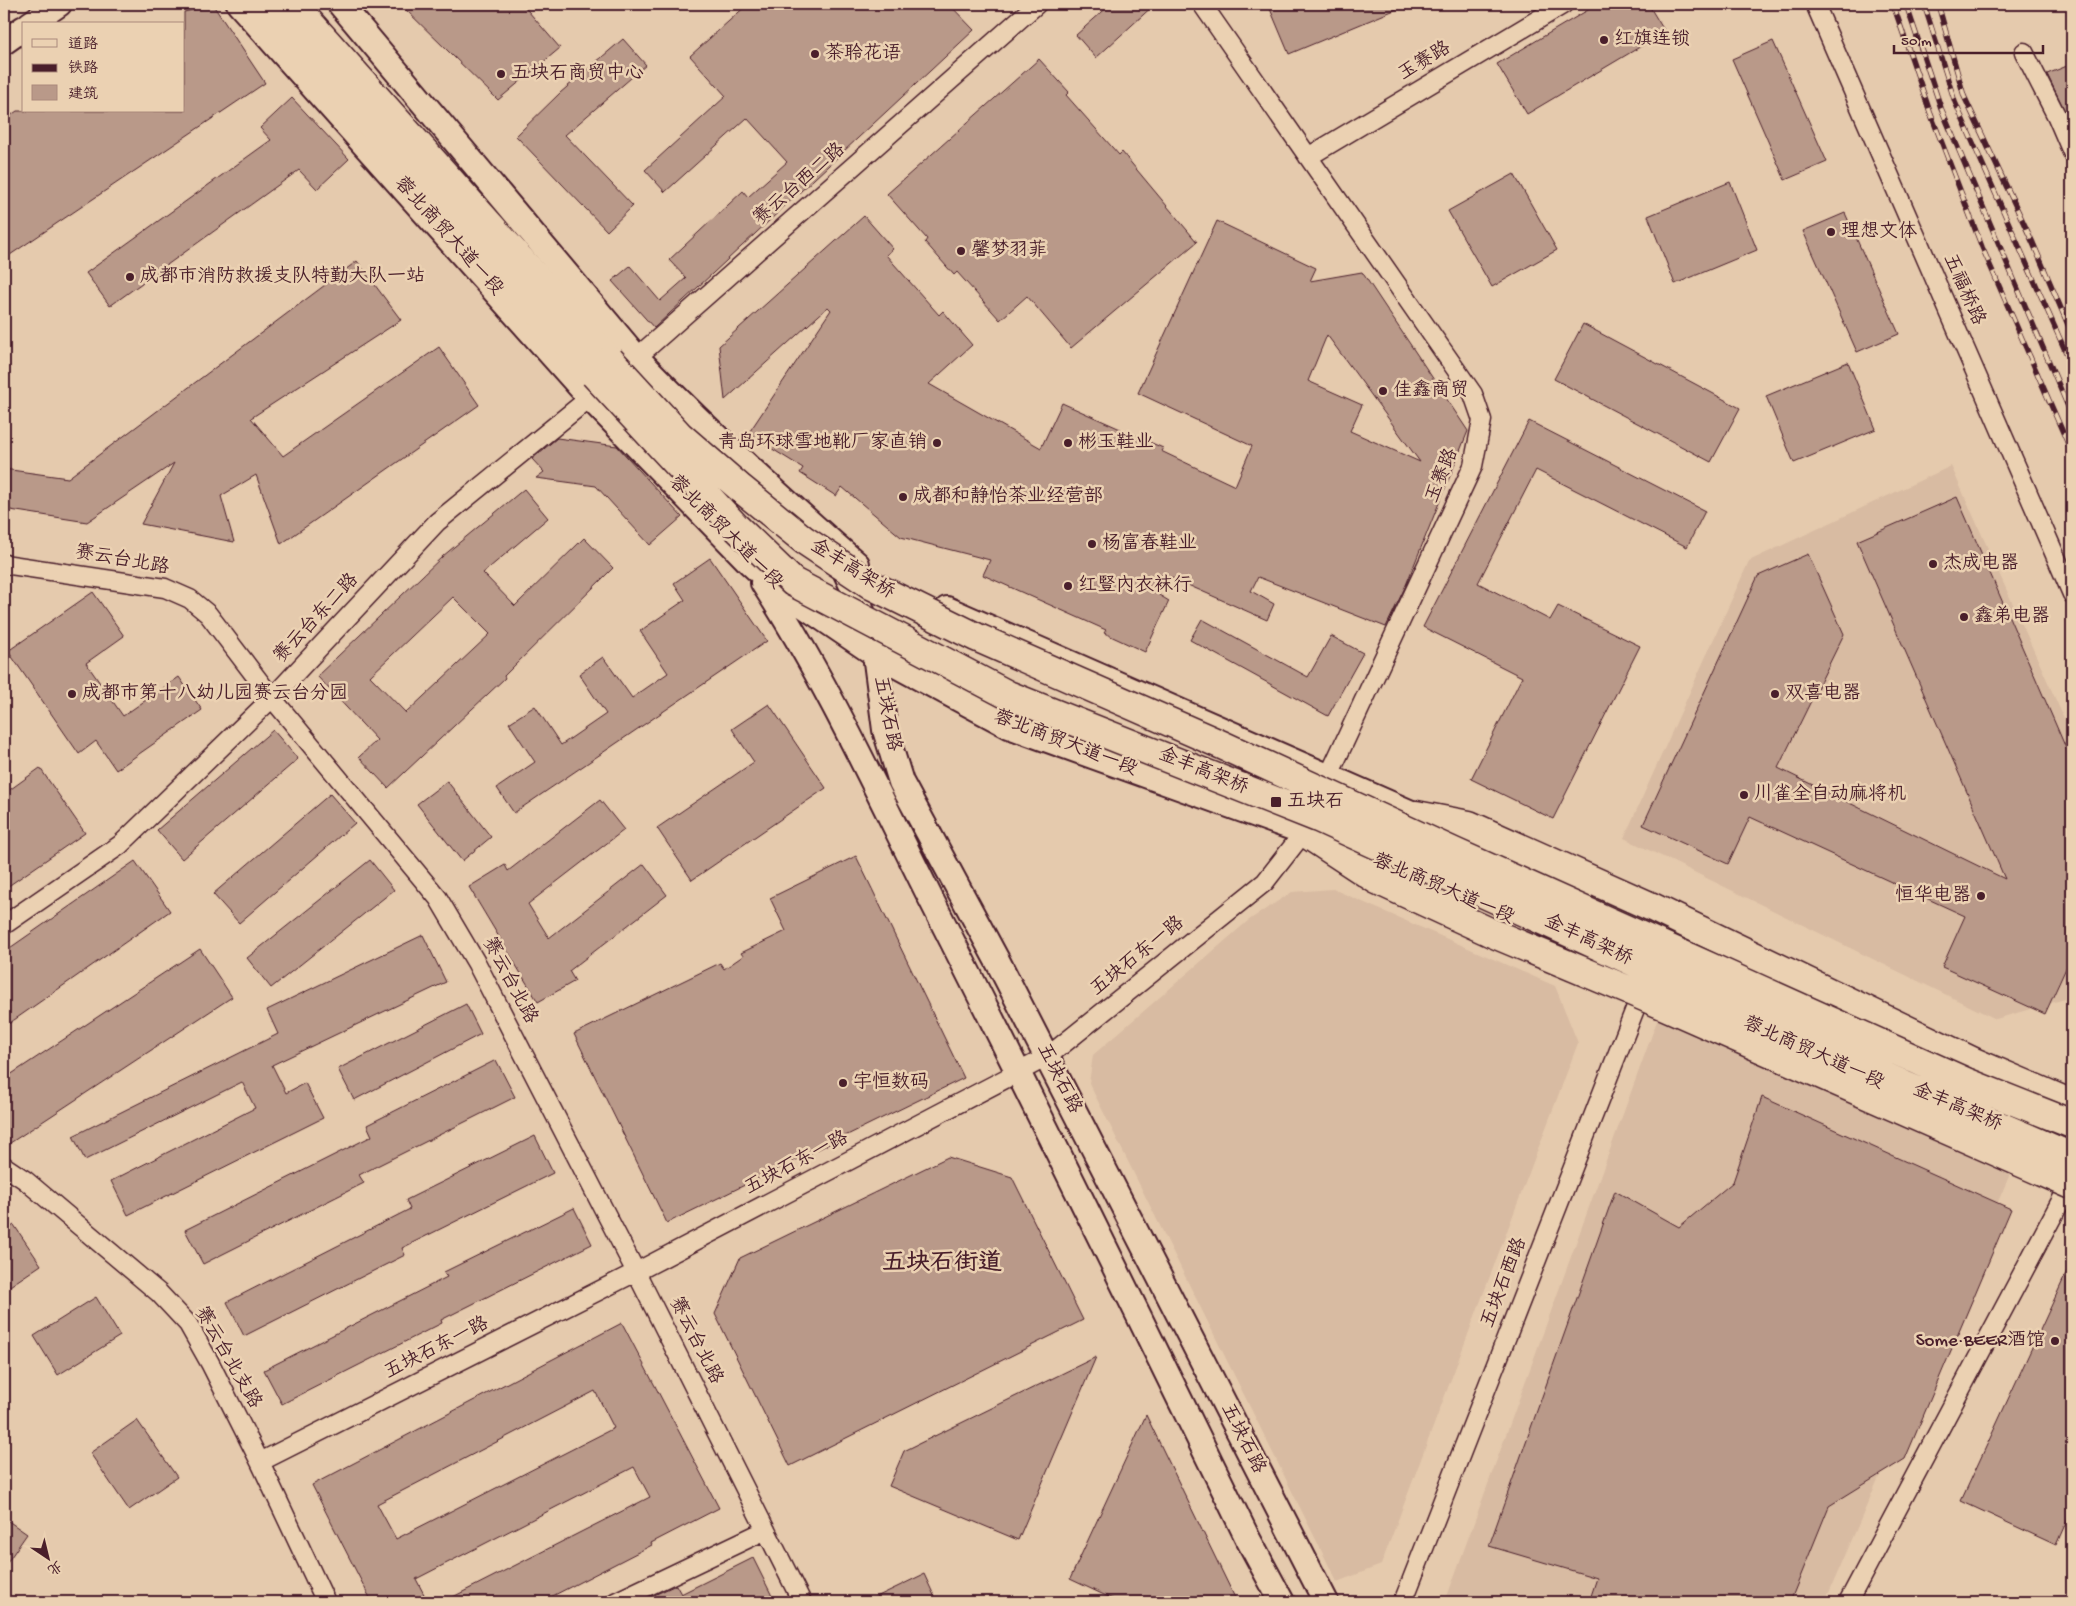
<svg xmlns="http://www.w3.org/2000/svg" width="2076" height="1606" viewBox="0 0 2076 1606" font-family="'Gochi Hand','LXGW WenKai TC',sans-serif">
	<style>
		.built { fill: #d8bba2 }
		.building { fill: #b99989; stroke: #4a1f2b; fill-rule: evenodd }
		.lines { fill: none; stroke-linecap: round; stroke-linejoin: round }
		.street-casing { stroke: #4a1f2b; stroke-width: 21 }
		.secondary-casing { stroke: #4a1f2b; stroke-width: 28 }
		.highway-casing { stroke: #4a1f2b; stroke-width: 31 }
		.street { stroke: #ebd1b2; stroke-width: 18 }
		.secondary { stroke: #ebd1b2; stroke-width: 24 }
		.highway { stroke: #ebd1b2; stroke-width: 28 }
		.rail-casing { stroke: #4a1f2b; stroke-width: 5.5 }
		.rail { stroke: #ebd1b2; stroke-width: 4; stroke-dasharray: 11; stroke-linecap: butt }
		.highway-bridge-casing { stroke: #4a1f2b; stroke-width: 31; stroke-linecap: butt }
		.highway-bridge { stroke: #ebd1b2; stroke-width: 28 }
		.poi-dot { fill: #4a1f2b; stroke: #ebd1b2; stroke-width: 2 }
		.labels { text-anchor: middle; dominant-baseline: central; stroke-width: 5; stroke-linejoin: round; paint-order: stroke }
		.poi-label { font-size: 19px; fill: #4a1f2b; stroke: #ebd1b2; text-anchor: start }
		.street-label { font-size: 19px; fill: #4a1f2b; stroke: #ebd1b2 }
		.district-label { font-size: 24px; font-weight: bold; fill: #4a1f2b; stroke: #ebd1b2 }
	</style>
	<rect width="100%" height="100%" fill="#e5caad"/>
	<filter id="ink" filterUnits="userSpaceOnUse"><feTurbulence type="fractalNoise" baseFrequency=".02" numOctaves="2"/><feDisplacementMap in="SourceGraphic" scale="10" xChannelSelector="R" yChannelSelector="G"/><feConvolveMatrix kernelMatrix="1 2 1 2 8 2 1 2 1" color-interpolation-filters="sRGB"/></filter>
	<g filter="url(#ink)">
		<path class="built" d="M1951 466 2072 736V997L1996 1019 1624 838 1749 561Z
			M1333 889 1555 986 1578 1043 1381 1565 1337 1582 1089 1083 1093 1055 1249 920 1292 892Z
			M1665 999 2013 1167 1825 1602H1445Z"/>
		<path class="building" d="M400 4H522L560 48 498 100Z
			M748 4H949L974 30 654 328 612 281 630 266 660 301 686 278 669 260 743 191 748 197 787 162 747 118 665 192 645 170 726 96 690 56Z
			M1111 4H1155L1096 58 1076 35Z
			M1268 4H1409L1289 54Z
			M1598 4H1648L1665 32 1527 114 1497 64Z
			M213 5 265 83 4 259V120L17 111H184V12Z
			M623 39 646 65 565 135 633 206 607 231 516 136 560 93Z
			M1773 41 1827 162 1785 180 1732 59Z
			M1039 59 1069 92 1066 95 1119 155 1122 152 1197 242 1071 348 1027 296 1000 320 957 272 954 275 925 242 927 239 887 194Z
			M2072 64V126L2047 74Z
			M292 98 349 159 317 189 299 170 110 306 86 273 271 140 260 128Z
			M1514 174 1557 250 1492 287 1448 211Z
			M1730 182 1757 250 1675 284 1648 216Z
			M1845 213 1899 334 1857 352 1803 231Z
			M864 216 893 249 886 255 939 315 943 311 972 345 929 384 1041 448 1062 403 1163 448 1161 451 1235 486 1252 446 1138 393 1217 221 1316 268 1310 281 1362 272 1468 431 1406 585 1386 627 1258 577 1251 591 1274 604 1267 620 1163 574 1154 592 1169 601 1145 652 1104 633 1106 630 983 575 990 560 901 537 842 487 836 496 800 473 803 468 748 434 831 310 828 307 725 400 719 346ZM1327 335 1361 381 1420 462 1350 431 1362 405 1308 381Z
			M357 261 401 320 251 418 283 456 439 347 479 405 281 544 256 475 221 496 234 542 141 524 174 463 87 522 4 509V469L68 478Z
			M1583 324 1740 408 1711 462 1554 379Z
			M1848 362 1876 429 1794 463 1766 396Z
			M1529 421 1705 511 1687 547 1536 470 1478 583 1550 620 1558 606 1640 646 1553 819 1471 779 1522 677 1423 627Z
			M557 438 617 446 682 517 650 545 596 486 536 478 544 472 532 459Z
			M524 489 548 518 483 573 515 606 584 538 613 568 504 676 505 678 388 788 359 757 377 740 317 676 443 556ZM453 597 490 634 406 713 370 676Z
			M1957 497 2072 762V955L2045 1014 1942 967 1965 916 1750 817 1728 864 1643 825 1758 576 1808 554 1844 634 1778 768 2005 879 1857 541Z
			M710 558 767 641 514 813 497 788 535 762 509 723 535 706 561 745 606 714 579 674 603 657 632 698 668 673 640 631 685 600 674 583Z
			M93 592 124 636 86 663 123 716 179 677 202 710 116 770 96 741 79 754 8 651Z
			M1202 619 1308 677 1331 636 1363 653 1328 716 1190 640Z
			M769 704 826 788 692 880 657 828 754 762 732 729Z
			M273 730 298 759 182 859 157 830Z
			M40 768 85 833 4 889V794Z
			M447 781 491 837 462 861 417 804Z
			M330 794 355 823 239 923 213 894Z
			M600 800 624 830 528 904 549 938 644 864 667 895 569 971 575 981 538 1002 469 887 505 865 508 871Z
			M856 856 964 1078 667 1223 574 1034 720 963 724 969 743 956 741 953 786 931 770 898Z
			M370 860 394 890 271 988 247 958Z
			M135 861 170 911 4 1027V952Z
			M423 935 446 982 272 1065 286 1093 305 1083 323 1118 128 1215 111 1181 255 1108 242 1082 85 1160 73 1136 278 1034 267 1010Z
			M200 949 232 997 4 1147V1079Z
			M466 1004 481 1034 354 1100 338 1069Z
			M496 1060 515 1097 359 1175 364 1183 203 1264 185 1230 372 1136 367 1125Z
			M1762 1097 2011 1209 1905 1459 1829 1506 1790 1602H1589L1597 1578 1489 1546 1615 1191 1679 1227 1733 1182Z
			M535 1136 553 1173 402 1248 405 1255 244 1336 227 1302 410 1209 406 1200Z
			M948 1157 1012 1177 1083 1320 790 1466 715 1314 740 1258Z
			M574 1208 592 1244 441 1320 442 1323 282 1404 264 1370 447 1277 444 1272Z
			M14 1225 41 1265 4 1290V1232Z
			M2072 1261V1509L2056 1545 1961 1501Z
			M96 1297 120 1336 58 1375 34 1336Z
			M622 1323 719 1508 651 1543 652 1545 541 1602H443L650 1497 634 1467 416 1579 428 1602H372L312 1485ZM595 1391 614 1428 396 1539 377 1504Z
			M1096 1357 1018 1540 889 1486 904 1451Z
			M1146 1415 1237 1602H1119L1070 1579Z
			M137 1420 177 1477 129 1510 90 1453Z
			M4 1518 27 1534 4 1567Z
			M753 1558 775 1602H639L676 1585 681 1594Z
			M924 1574 937 1602H866Z"/>
		<g class="lines">
			<defs>
				<path id="street" d="M1202 4 1473 394 1482 420 1473 466 1323 788
					M1815 4 2072 594
					M2024 52 2057 117 2072 152
					M1308 157 1564 4
					M627 366 1037 4
					M4 564 165 588 190 599 208 614 272 698 438 898 477 964 636 1272 802 1602
					M4 925 120 845 272 698 437 522 598 391
					M4 1166 25 1180 159 1293 188 1324 210 1363 260 1462 326 1602
					M260 1462 636 1272 1047 1057 1265 882 1304 832 1308 823
					M615 1602 766 1530
					M1403 1602 1644 986
					M1848 1602 2064 1195 2071 1175"/>
				<path id="secondary" d="M239 4 590 398 750 563 775 586 875 654 1009 726 1304 832 1465 899
					M340 4 637 358C707 430 781 498 857 564
					M30 24 59 4
					M4 42 24 28
					M840 560 859 601 875 654 885 730 901 782 998 962 1326 1602
					M763 583C829 685 880 798 935 907 1041 1116 1145 1328 1248 1539L1282 1602
					M947 609 1416 815 1580 894"/>
				<path id="highway" d="M263 4 594 374
					M293 4 610 360
					M1416 815 1469 825 1652 907 1974 1062 2072 1104
					M1304 832 1377 880 1492 933"/>
			</defs>
			<use href="#street" class="street-casing"/>
			<use href="#secondary" class="secondary-casing"/>
			<use href="#highway" class="highway-casing"/>
			<use href="#street" class="street"/>
			<use href="#secondary" class="secondary"/>
			<use href="#highway" class="highway"/>
			<defs>
				<path id="rail" d="M1893 4 1930 112 1982 247 2072 453
					M1906 4 1941 108 2072 416
					M1924 4 1955 102 2072 366
					M1938 4 1964 96 2033 243 2072 334"/>
			</defs>
			<use href="#rail" class="rail-casing"/>
			<use href="#rail" class="rail"/>
			<defs>
				<path id="highway-bridge" d="M610 360 679 435 739 487 804 540 873 586 976 637 1222 745 1454 852 1966 1082 2072 1124
					M594 374 736 527 793 582 1008 695 1318 818 1904 1085 2072 1157
					M1492 933 1640 995 2072 1185"/>
			</defs>
			<use href="#highway-bridge" class="highway-bridge-casing"/>
			<use href="#highway-bridge" class="highway-bridge"/>
		</g>
	</g>
	<g class="poi-dot">
		<circle cx="1604" cy="40" r="5"/>
		<circle cx="815" cy="54" r="5"/>
		<circle cx="501" cy="74" r="5"/>
		<circle cx="1831" cy="232" r="5"/>
		<circle cx="961" cy="251" r="5"/>
		<circle cx="130" cy="277" r="5"/>
		<circle cx="1383" cy="391" r="5"/>
		<circle cx="937" cy="443" r="5"/>
		<circle cx="1068" cy="443" r="5"/>
		<circle cx="903" cy="497" r="5"/>
		<circle cx="1092" cy="544" r="5"/>
		<circle cx="1933" cy="564" r="5"/>
		<circle cx="1068" cy="586" r="5"/>
		<circle cx="1964" cy="617" r="5"/>
		<circle cx="72" cy="694" r="5"/>
		<circle cx="1775" cy="694" r="5"/>
		<circle cx="1744" cy="795" r="5"/>
		<rect x="1270" y="796" width="12" height="12" rx="2.5"/>
		<circle cx="1981" cy="896" r="5"/>
		<circle cx="843" cy="1083" r="5"/>
		<circle cx="2055" cy="1341" r="5"/>
	</g>
	<g class="labels">
		<g class="poi-label">
			<text x="1614" y="40">红旗连锁</text>
			<text x="825" y="54">茶聆花语</text>
			<text x="511" y="74">五块石商贸中心</text>
			<text x="1841" y="232">理想文体</text>
			<text x="971" y="251">馨梦羽菲</text>
			<text x="140" y="277">成都市消防救援支队特勤大队一站</text>
			<text x="1393" y="391">佳鑫商贸</text>
			<text x="927" y="443" text-anchor="end">青岛环球雪地靴厂家直销</text>
			<text x="1078" y="443">彬玉鞋业</text>
			<text x="913" y="497">成都和静怡茶业经营部</text>
			<text x="1102" y="544">杨富春鞋业</text>
			<text x="1943" y="564">杰成电器</text>
			<text x="1078" y="586">红豎内衣袜行</text>
			<text x="1974" y="617">鑫弟电器</text>
			<text x="82" y="694">成都市第十八幼儿园赛云台分园</text>
			<text x="1785" y="694">双喜电器</text>
			<text x="1754" y="795">川雀全自动麻将机</text>
			<text x="1287" y="802">五块石</text>
			<text x="1971" y="896" text-anchor="end">恒华电器</text>
			<text x="853" y="1083">宇恒数码</text>
			<text x="2045" y="1341" text-anchor="end">Some·BEER酒馆</text>
		</g>
		<g class="street-label">
			<text transform="translate(1425 62) rotate(-31)">玉赛路</text>
			<text transform="translate(800 185) rotate(-41)">赛云台西二路</text>
			<text transform="translate(448 237) rotate(48)">蓉北商贸大道一段</text>
			<text transform="translate(1963 290) rotate(66)">五福桥路</text>
			<text transform="translate(1443 476) rotate(-68)">玉赛路</text>
			<text transform="translate(725 533) rotate(45)">蓉北商贸大道一段</text>
			<text transform="translate(122 561) rotate(10)">赛云台北路</text>
			<text transform="translate(852 570) rotate(32)">金丰高架桥</text>
			<text transform="translate(317 619) rotate(-47)">赛云台东二路</text>
			<text transform="translate(886 714) rotate(79)">五块石路</text>
			<text transform="translate(1065 744) rotate(21)">蓉北商贸大道一段</text>
			<text transform="translate(1203 772) rotate(22)">金丰高架桥</text>
			<text transform="translate(1443 890) rotate(23)">蓉北商贸大道一段</text>
			<text transform="translate(1588 941) rotate(25)">金丰高架桥</text>
			<text transform="translate(1138 957) rotate(-39)">五块石东一路</text>
			<text transform="translate(509 981) rotate(62)">赛云台北路</text>
			<text transform="translate(1813 1054) rotate(24)">蓉北商贸大道一段</text>
			<text transform="translate(1058 1079) rotate(63)">五块石路</text>
			<text transform="translate(1957 1108) rotate(23)">金丰高架桥</text>
			<text transform="translate(797 1164) rotate(-28)">五块石东一路</text>
			<text transform="translate(1505 1283) rotate(-69)">五块石西路</text>
			<text transform="translate(695 1341) rotate(63)">赛云台北路</text>
			<text transform="translate(437 1349) rotate(-27)">五块石东一路</text>
			<text transform="translate(227 1358) rotate(60)">赛云台北支路</text>
			<text transform="translate(1242 1439) rotate(63)">五块石路</text>
		</g>
		<g class="district-label">
			<text x="942" y="1264">五块石街道</text>
		</g>
	</g>
	<rect width="2076" height="1606" fill="none" stroke="#ebd1b2" stroke-width="20"/>
	<rect x="10" y="10" width="2056" height="1586" fill="none" stroke="#4a1f2b" stroke-width="2" filter="url(#ink)"/>
	<rect x="22" y="22" width="162" height="90" fill="#ebd1b2" stroke="#ab8a7c"/>
	<rect x="32" y="39" width="25" height="8" fill="#ebd1b2" stroke="#ab8a7c"/>
	<text x="68" y="48" font-size="15" fill="#4a1f2b">道路</text>
	<rect x="32" y="64" width="25" height="8" fill="#4a1f2b" stroke="#ab8a7c"/>
	<text x="68" y="72" font-size="15" fill="#4a1f2b">铁路</text>
	<rect x="32" y="85" width="25" height="15" fill="#b99989" stroke="#ab8a7c"/>
	<text x="68" y="98" font-size="15" fill="#4a1f2b">建筑</text>
	<g transform="translate(48 1558) rotate(145)" stroke="#ebd1b2" stroke-width="4" paint-order="stroke">
	<path d="M0-4L9 19L0 12L-9 19Z" fill="#4a1f2b"/>
	<text y="-8" font-size="14" font-weight="bold" text-anchor="middle" fill="#4a1f2b">北</text>
	</g>
	<path d="M1894 45v8h149v-8" fill="none" stroke="#4a1f2b" stroke-width="2.5"/>
	<text x="1901" y="45" font-size="15" fill="#4a1f2b" stroke="#ebd1b2" stroke-width="4" paint-order="stroke">50 m</text>
</svg>
